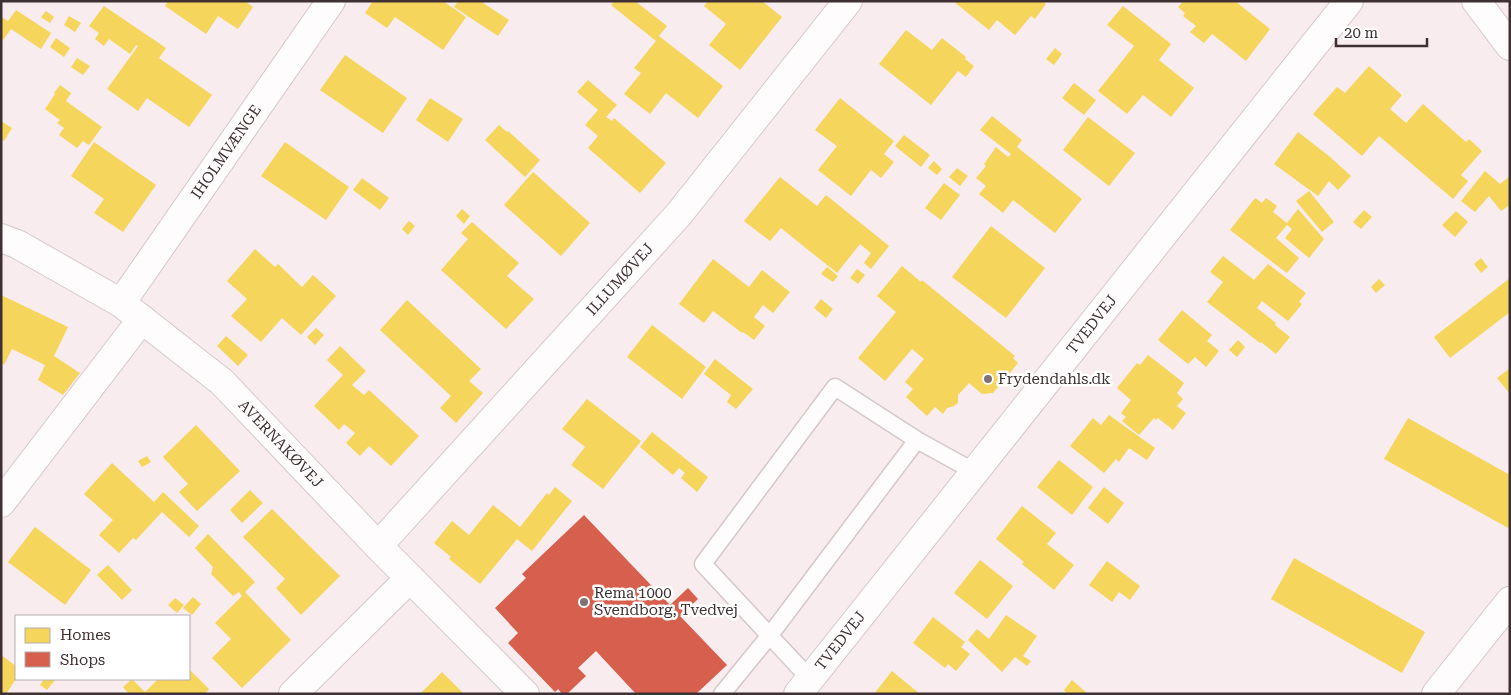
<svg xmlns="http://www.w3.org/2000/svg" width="1511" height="695" viewBox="0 0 1511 695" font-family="'Roboto Serif',serif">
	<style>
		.homes { fill: #f6d55c }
		.shops { fill: #d6604d }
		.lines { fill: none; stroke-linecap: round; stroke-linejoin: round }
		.service-casing { stroke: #d5c8ca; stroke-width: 19 }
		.minor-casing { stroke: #d5c8ca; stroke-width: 30 }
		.tertiary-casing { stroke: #d5c8ca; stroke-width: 30 }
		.service { stroke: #fefcfc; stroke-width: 16 }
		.minor { stroke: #fefcfc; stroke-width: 28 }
		.tertiary { stroke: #fefcfc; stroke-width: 28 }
		.poi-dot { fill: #807274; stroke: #fff; stroke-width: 2 }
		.labels { text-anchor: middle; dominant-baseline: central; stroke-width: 5; stroke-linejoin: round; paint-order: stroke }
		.street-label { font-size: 15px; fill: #3f3133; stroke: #fff }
		.poi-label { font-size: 15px; fill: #3f3133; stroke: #fff; text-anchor: start }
	</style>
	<rect width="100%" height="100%" fill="#f8ecee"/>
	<path class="homes" d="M168 1H245L253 7 238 29 218 16 206 34 165 6Z
		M373 1H443L466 17 443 50 395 17 387 28 365 13Z
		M458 1H480L509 20 498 36 454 7Z
		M614 1H635L667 26 659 36 723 86 698 118 666 93 650 114 624 94 641 73 634 68 656 41 611 5Z
		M708 1H762L782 17 740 70 709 45 726 24 704 6Z
		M953 1H1042L1046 4 1035 19 1031 16 1015 35 997 20 989 30Z
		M1180 1H1235L1270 29 1246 61 1212 34 1204 43 1190 32 1196 26 1183 16 1185 13 1178 7 1182 3Z
		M104 6 166 48 159 58 212 95 189 127 147 98 138 111 107 89 138 46 136 45 130 54 109 39 104 46 95 39 99 33 89 26Z
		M1123 6 1171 44 1159 60 1194 88 1171 117 1143 95 1127 114 1098 91 1134 46 1107 25Z
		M16 10 51 33 41 49 11 29 1 43V17L8 21Z
		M46 11 54 17 50 23 41 17Z
		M69 16 81 23 75 32 64 25Z
		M906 30 932 50 942 38 966 57 965 59 974 66 966 77 958 71 931 105 879 64Z
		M56 38 70 48 64 57 50 47Z
		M1055 48 1062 54 1054 65 1046 59Z
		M345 55 407 98 383 133 320 90Z
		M77 58 90 66 83 75 71 67Z
		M1369 66 1402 95 1390 109 1406 123 1423 104 1466 142 1469 139 1482 151 1461 175 1468 181 1453 199 1379 136 1362 156 1313 114 1337 87 1345 93Z
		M588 80 617 105 606 117 612 121 614 118 666 163 640 193 588 148 598 136 585 125 598 110 577 92Z
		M1074 83 1096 100 1084 115 1062 98Z
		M60 85 71 93 66 101 102 127 89 145 83 141 77 148 59 135 64 128 57 123 60 120 45 109 55 94 54 93Z
		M430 98 463 119 448 142 416 120Z
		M840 98 894 141 884 154 894 162 881 178 871 170 851 196 818 170 837 146 815 130Z
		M992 116 1022 140 1017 147 1082 199 1055 233 1013 200 1003 213 979 194 986 186 976 178 986 166 984 164 996 147 1008 157 1011 154 980 130Z
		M1088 117 1135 153 1109 186 1063 150Z
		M1 121 12 128 4 141 1 139Z
		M499 125 507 132 508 131 540 160 525 177 485 140Z
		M1298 132 1329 156 1351 176 1338 190 1329 181 1318 196 1274 164Z
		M904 135 930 155 921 167 895 146Z
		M94 142 156 185 123 232 94 213 104 199 71 176Z
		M285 142 349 187 326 220 261 176Z
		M934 161 942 169 937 175 928 168Z
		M957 168 968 176 960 186 949 177Z
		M1485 171 1500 184 1510 176V205L1501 211 1489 196 1475 212 1461 201Z
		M533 172 590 223 561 256 504 205Z
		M780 177 817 206 826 195 889 246 871 269 864 263 871 253 860 244 837 273 781 228 770 241 744 221Z
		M362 178 389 198 380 210 353 190Z
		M944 183 960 195 941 220 925 208Z
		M1309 191 1334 222 1322 232 1296 201Z
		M1255 198 1262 203 1266 198 1277 206 1273 212 1287 223 1298 209 1324 239 1309 258 1285 238 1292 229 1287 225 1276 238 1299 258 1287 273 1230 230Z
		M462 209 470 216 464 224 456 216Z
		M1364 210 1372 217 1361 229 1353 222Z
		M1456 211 1468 222 1455 237 1442 225Z
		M409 221 415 226 408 235 402 229Z
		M472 222 519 263 507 276 534 299 506 329 441 270 468 239 461 233Z
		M991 226 1045 268 1006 318 952 277Z
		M255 249 275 267 278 264 302 287 313 275 336 296 301 335 282 318 261 342 231 316 247 299 227 281Z
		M1223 256 1254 280 1268 264 1306 293 1299 302 1302 304 1288 321 1262 301 1257 308 1276 323 1275 325 1290 337 1276 354 1261 342 1260 343 1207 302 1223 282 1210 272Z
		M1481 258 1488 267 1481 273 1474 264Z
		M713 259 749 287 762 270 790 292 773 313 763 305 754 317 765 326 754 340 743 332 742 333 713 311 704 323 679 304Z
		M902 266 921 282 922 280 1015 356 1013 358 1018 363 993 393 982 394 969 383 958 395V403L954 406 947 408 943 414 935 407 927 416 906 397 913 389 905 382 924 359 912 349 885 381 858 358 896 312 877 296Z
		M827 267 838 276 833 282 821 274Z
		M857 269 865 275 858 284 850 278Z
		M1510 278V312L1450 358 1434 337Z
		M1379 279 1385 285 1376 293 1371 287Z
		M1 295 68 327 54 356 80 373 63 395 38 380 45 365 12 349 4 365 1 363Z
		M821 299 833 309 826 318 814 308Z
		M407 300 481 369 469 381 483 393 456 423 440 408 451 396 380 330Z
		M1182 310 1212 335 1207 341 1219 351 1206 367 1195 357 1188 364 1158 340Z
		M652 325 706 367 682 399 627 357Z
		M316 328 324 335 315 345 307 337Z
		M226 336 248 355 238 366 217 346Z
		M1238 340 1245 347 1237 357 1229 350Z
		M340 346 366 371 352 385 364 395 369 390 419 436 391 466 369 446 360 456 346 443 355 433 344 424 339 430 314 406 343 375 327 360Z
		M1148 355 1184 383 1177 393 1183 399 1177 406 1186 413 1173 430 1158 418 1156 420 1154 418 1139 435 1122 421 1126 417 1121 413 1131 400 1117 388 1137 363 1140 365Z
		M715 359 753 389 736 409 727 402 731 395 704 374Z
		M1510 368V394L1497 378Z
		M587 399 641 441 603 489 571 465 585 447 562 429Z
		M1109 415 1155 448 1147 460 1129 448 1119 462 1116 459 1104 473 1070 446 1093 418 1101 425Z
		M1408 418 1510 475V529L1384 459Z
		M196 425 240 471 197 511 179 492 188 484 163 457Z
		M652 432 708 477 697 492 681 478 685 473 679 468 673 475 640 447Z
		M147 456 151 462 142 467 138 461Z
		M1059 460 1093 487 1072 515 1037 487Z
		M112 463 154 502 163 492 199 526 189 537 162 512 136 540 133 538 119 553 99 535 113 520 84 494Z
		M555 487 572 501 532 551 517 539 480 584 449 559 451 557 434 543 452 521 469 535 493 505 520 527 547 493 549 495Z
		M1104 487 1124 503 1108 524 1088 508Z
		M250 490 263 503 242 523 230 510Z
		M1022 506 1056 533 1047 544 1074 565 1054 590 1022 564 1024 562 996 539Z
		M272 509 340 576 301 615 276 588 285 579 243 537Z
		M35 527 91 570 65 605 8 562Z
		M208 534 255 582 245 592 291 640 242 688 212 658 231 639 215 623 242 596 239 592 233 596 211 574 213 567 195 548Z
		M1294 558 1425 632 1402 673 1271 599Z
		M980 560 1013 586 987 619 954 593Z
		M1107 561 1140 586 1130 600 1119 592 1112 602 1089 585Z
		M108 565 132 590 122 600 97 575Z
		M193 597 201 604 192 615 183 608Z
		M175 598 184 605 177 613 168 605Z
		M1006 615 1037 636 1023 656 1031 661 1027 666 1015 657 1002 672 968 640 977 629 989 639Z
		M933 617 965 642 961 647 970 654 956 671 948 664 945 668 913 643Z
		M1 655 16 666V679L6 694H1Z
		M189 669 209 689 205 694H129L123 687 132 679 145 692 158 679H189Z
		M892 671 920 694H874Z
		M442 672 464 694H420Z
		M44 679H56L47 690 40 685Z
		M1072 680 1088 694H1067L1064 690Z"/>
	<path class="shops" d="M584 515 670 605 688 588 698 599 680 616 727 665 696 694H636L596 651 578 668 586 676 567 694H562L558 689 555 692 508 643 518 633 495 608 526 578 522 574Z"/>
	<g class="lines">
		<defs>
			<path id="service" d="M810 679 703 564 835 387 917 440 975 472
				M722 694 770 635 917 440"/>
			<g id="minor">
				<path d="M1476 1 1510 46"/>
				<path id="s1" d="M1 238 17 244 121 303 222 382 378 546 525 694"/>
				<path id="s2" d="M121 303 331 1"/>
				<path d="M1 503 142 319"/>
				<path id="s3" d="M378 546 679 214 848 1"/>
				<path d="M293 694 410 578"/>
				<path d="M1436 694 1510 601"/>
			</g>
			<g id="tertiary">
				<path id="s4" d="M798 694 1349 1"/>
			</g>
		</defs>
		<use href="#service" class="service-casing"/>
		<use href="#minor" class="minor-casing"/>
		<use href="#tertiary" class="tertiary-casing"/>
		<use href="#service" class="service"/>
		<use href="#minor" class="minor"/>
		<use href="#tertiary" class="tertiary"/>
	</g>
	<g class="poi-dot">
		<circle cx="988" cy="379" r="5"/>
		<circle cx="584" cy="602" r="5"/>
	</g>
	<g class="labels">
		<g class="street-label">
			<text stroke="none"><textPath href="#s2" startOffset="184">IHOLMVÆNGE</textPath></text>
			<text stroke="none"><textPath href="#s3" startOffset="360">ILLUMØVEJ</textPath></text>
			<text stroke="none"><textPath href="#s4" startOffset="472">TVEDVEJ</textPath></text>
			<text stroke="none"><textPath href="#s1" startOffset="350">AVERNAKØVEJ</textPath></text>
			<text stroke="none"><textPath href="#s4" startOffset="68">TVEDVEJ</textPath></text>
		</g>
		<g class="poi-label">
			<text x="998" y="379">Frydendahls.dk</text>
			<text x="594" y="593">Rema 1000<tspan x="594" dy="17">Svendborg, Tvedvej</tspan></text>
		</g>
	</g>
	<rect width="1511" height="695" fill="none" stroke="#3f3133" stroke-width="5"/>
	<rect x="15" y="615" width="175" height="65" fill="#ffffff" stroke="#b2adad"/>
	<rect x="25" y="628" width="25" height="15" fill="#f6d55c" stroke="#b2adad"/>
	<text x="60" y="640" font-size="15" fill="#3f3133">Homes</text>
	<rect x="25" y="652" width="25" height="15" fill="#d6604d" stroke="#b2adad"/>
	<text x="60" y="665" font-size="15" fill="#3f3133">Shops</text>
	<path d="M1336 38v8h91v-8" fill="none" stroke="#3f3133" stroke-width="2.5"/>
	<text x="1344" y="38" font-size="15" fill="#3f3133" stroke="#ffffff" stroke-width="4" paint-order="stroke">20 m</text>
</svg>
